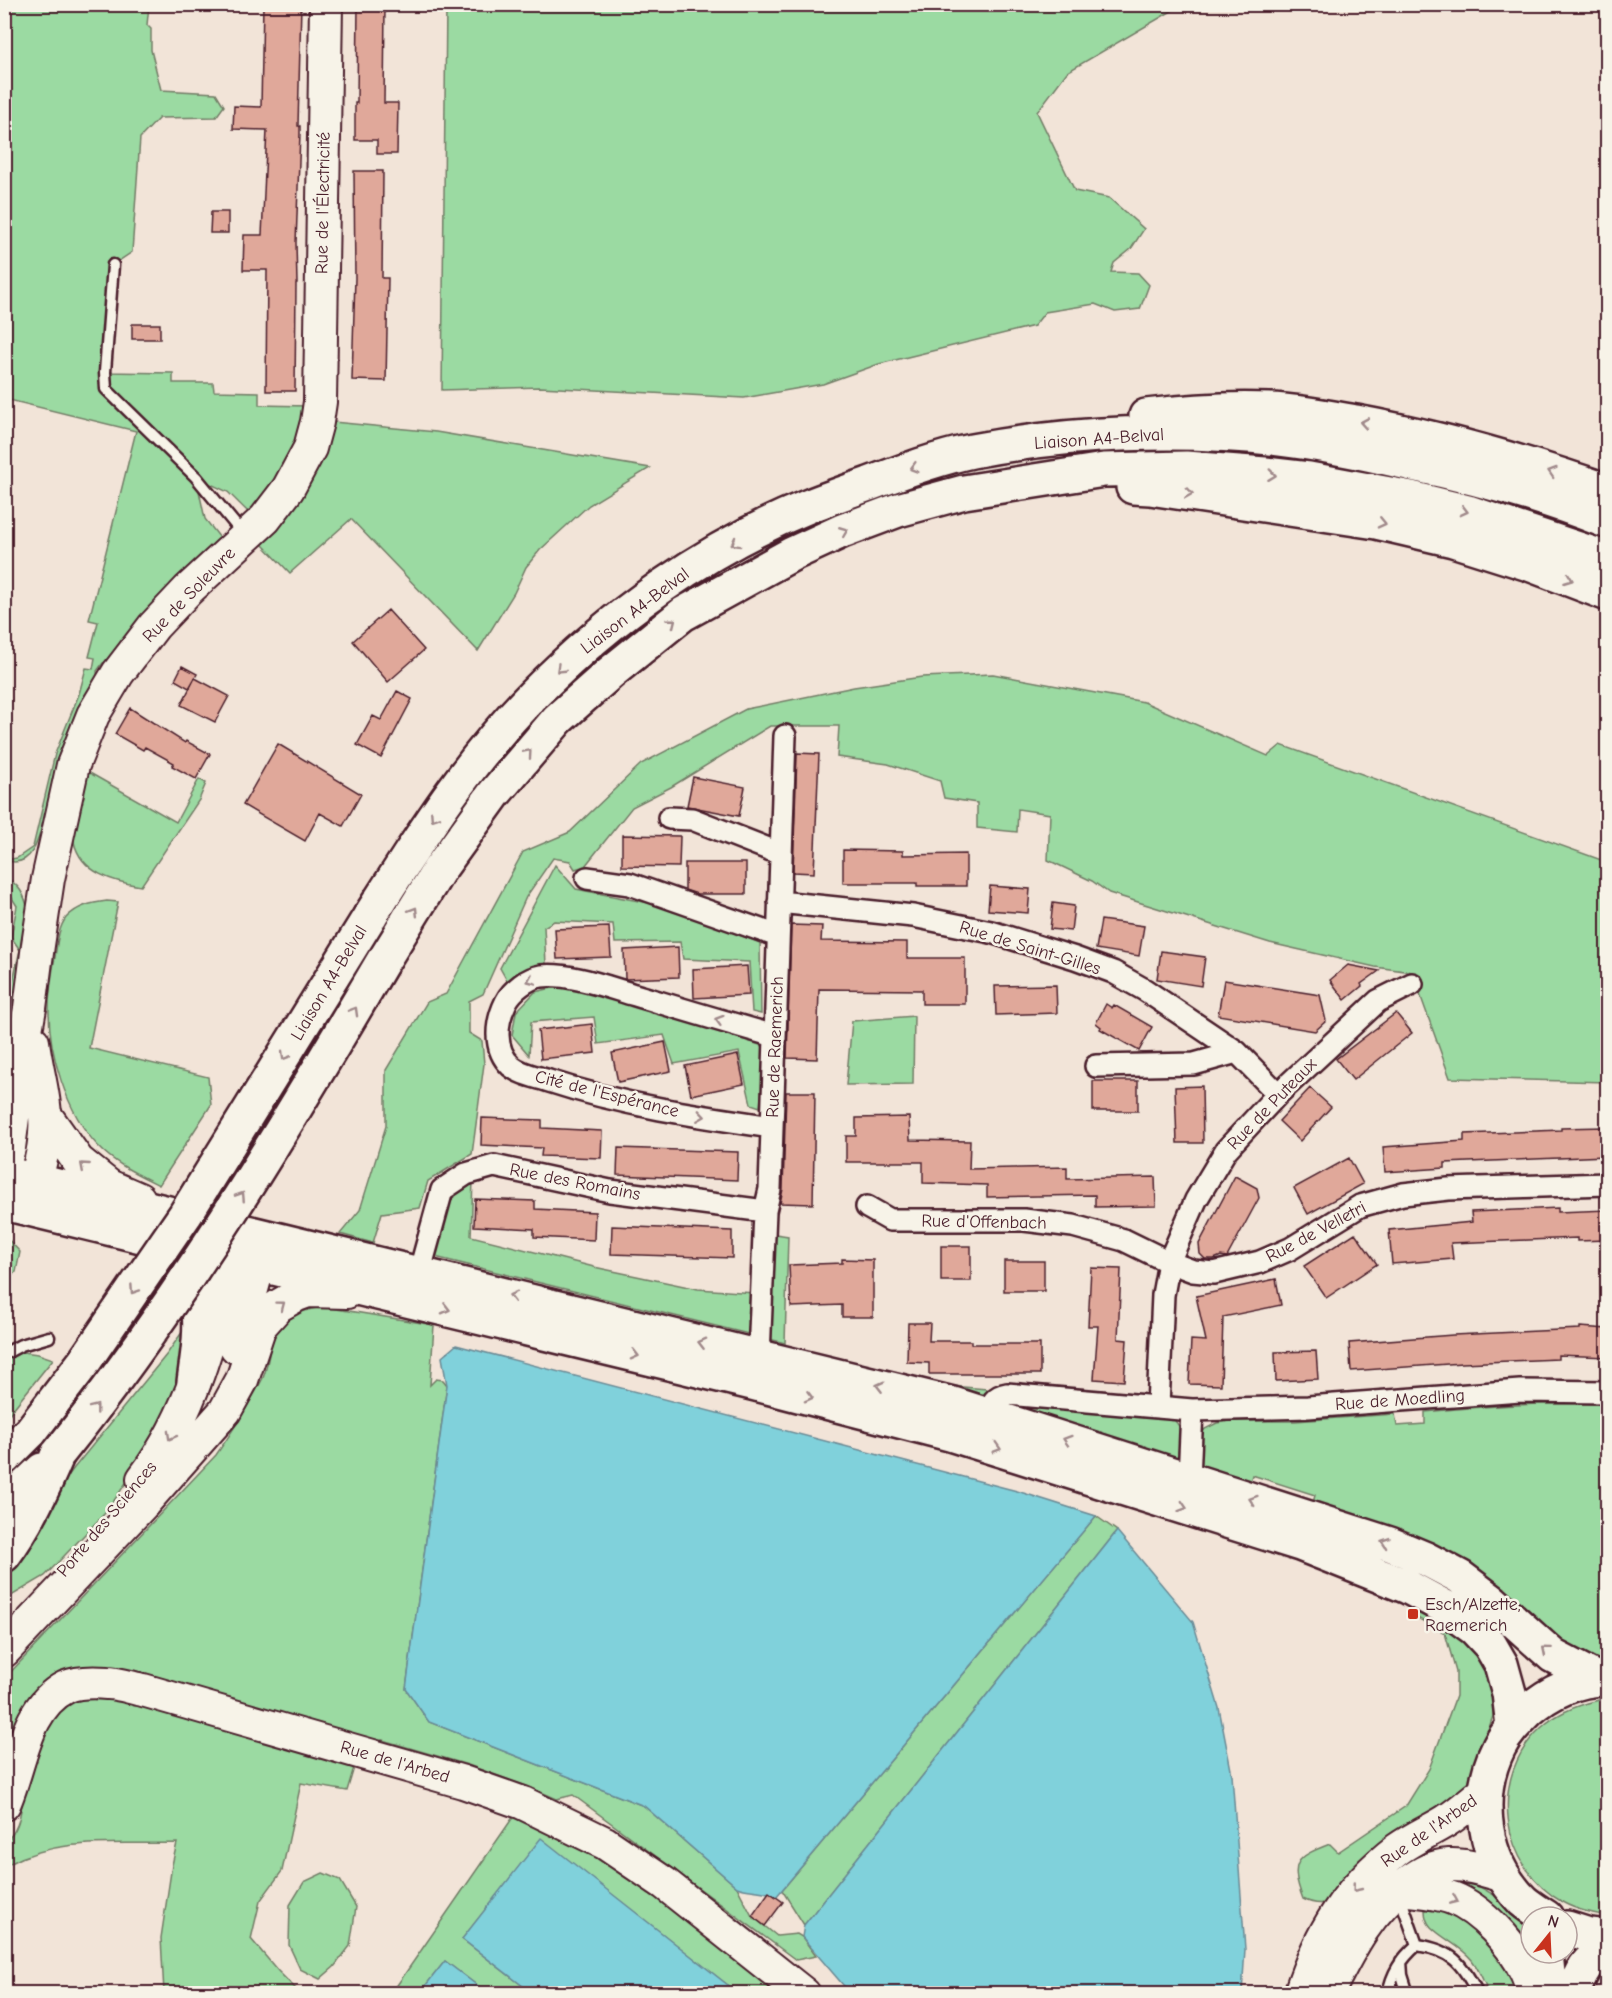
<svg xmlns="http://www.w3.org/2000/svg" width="1612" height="1998" viewBox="0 0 1612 1998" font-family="'Comic Neue',sans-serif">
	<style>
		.green { fill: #9bdaa2; stroke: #727c66; stroke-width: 1.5 }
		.water { fill: #80d1db; stroke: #6a8a95; stroke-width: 1.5 }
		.building { fill: #e0a89a; stroke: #4a1f2b; stroke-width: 1.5 }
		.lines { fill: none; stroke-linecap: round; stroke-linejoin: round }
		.lane-casing { stroke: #4a1f2b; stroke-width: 15 }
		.street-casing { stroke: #4a1f2b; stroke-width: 26 }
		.secondary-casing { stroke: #4a1f2b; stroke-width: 36 }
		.primary-casing { stroke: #4a1f2b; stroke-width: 38 }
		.highway-casing { stroke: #4a1f2b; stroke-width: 38 }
		.lane { stroke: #f7f3e8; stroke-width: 10 }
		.street { stroke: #f7f3e8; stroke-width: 21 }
		.secondary { stroke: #f7f3e8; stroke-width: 32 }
		.primary { stroke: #f7f3e8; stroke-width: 33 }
		.highway { stroke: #f7f3e8; stroke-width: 33 }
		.highway-bridge-casing { stroke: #4a1f2b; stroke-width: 38; stroke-linecap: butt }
		.highway-bridge { stroke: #f7f3e8; stroke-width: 33 }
		.oneway { stroke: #a0898a }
		.poi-dot { fill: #c8321e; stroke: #f7f3e8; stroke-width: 2 }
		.labels { text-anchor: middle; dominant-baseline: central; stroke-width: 5; stroke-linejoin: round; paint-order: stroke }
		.street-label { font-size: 18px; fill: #4a1f2b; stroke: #f7f3e8 }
		.poi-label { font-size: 18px; fill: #4a1f2b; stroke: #f7f3e8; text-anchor: start }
	</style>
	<rect width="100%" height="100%" fill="#f2e4d8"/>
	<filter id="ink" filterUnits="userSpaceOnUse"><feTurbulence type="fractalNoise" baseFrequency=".0167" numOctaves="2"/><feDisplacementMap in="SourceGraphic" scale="12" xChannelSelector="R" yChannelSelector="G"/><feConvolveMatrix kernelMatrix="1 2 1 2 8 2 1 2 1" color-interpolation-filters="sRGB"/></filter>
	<g filter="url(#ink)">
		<path class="green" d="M4 5H149L147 25 151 29V50L161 90 216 93 224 106 216 117 159 118 140 138 132 252 113 265 105 372 173 373V383H213L214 391 259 392V405L308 406 299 444 278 483 251 515 228 492 196 477 205 519 224 543 112 660 103 663 97 671 98 683 50 815H45C40 835 33 871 5 860L17 858 33 847 55 754 79 694 86 668 93 669 95 658 89 657 98 622 89 620 136 431 5 399Z
			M446 5H1182L1067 72 1037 112 1075 191 1109 198 1144 229 1131 249 1114 263 1111 272 1138 273 1149 285 1140 309 1115 312 1095 304 1045 312 1034 326 879 364 823 384 744 398 540 387 442 390Z
			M333 422 436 432 650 468 589 505 540 550 526 567 514 593 478 651 351 519 290 573 262 544C300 505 317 473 333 422Z
			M993 674 1144 702 1268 756 1281 745 1607 862V1082L1450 1078 1412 972 1375 967 1270 943 1109 893 1092 881 1048 860 1050 814 1018 809 1017 832 977 828V803L944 798 940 781 888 764 837 757 839 726H770L671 787 632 807 585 866 575 869 570 861 553 858 526 897 483 994 469 1001V1033L482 1041 484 1064 472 1154 428 1181 420 1208 382 1213 373 1243 340 1234 360 1210 386 1126V1070L427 1002 446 994 523 852 570 832 641 764 746 709 854 687 922 677Z
			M88 772 176 822 199 779 206 783 199 800 141 886C114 882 81 873 74 842 73 833 86 784 88 772Z
			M555 865 576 889 665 906 760 943 761 1014 752 1012 749 962 683 959 680 942 615 943 613 924 554 921 544 927 546 964 510 986 500 968Z
			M4 877C19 884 25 895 28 910L11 1034 5 1032V1014L20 950 11 937 17 906 5 887Z
			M107 901 118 902 89 1048 208 1077 211 1105 159 1185C137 1174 115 1164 98 1146 66 1112 48 1052 49 1007 49 990 52 974 55 957 57 945 58 928 66 918 77 906 91 903 107 901Z
			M565 985 662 1013 766 1047 760 1107 751 1104 739 1052 674 1064 664 1035 598 1044 594 1017 531 1022 529 1055 512 1035 516 1012 535 992Z
			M914 1016 913 1084 846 1085 852 1021Z
			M473 1180 471 1236 594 1267 698 1289 769 1294 776 1234 788 1236 785 1343 431 1256 447 1192Z
			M5 1236 20 1252 16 1272 9 1276 5 1271Z
			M324 1307 434 1325 430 1385 436 1379 443 1380 447 1385 406 1689 429 1722 644 1806 737 1887 752 1916 777 1936 797 1934 802 1937 816 1956 796 1960 573 1795 557 1799 527 1786 468 1765 382 1740 381 1742 148 1676 111 1667H86L63 1671 42 1685 5 1766V1678L216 1455C233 1431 248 1406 262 1380 268 1368 268 1353 273 1340 281 1318 303 1309 324 1307Z
			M191 1319 190 1350 163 1428 107 1511 45 1576 11 1596 5 1604V1567L35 1520 74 1468 167 1354Z
			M15 1351 38 1354 53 1359 5 1419V1355Z
			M951 1386 987 1389 994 1400 1173 1418 1184 1433 1197 1440 1205 1429 1217 1423 1230 1421H1295L1395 1414 1397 1426 1425 1424V1412C1485 1406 1547 1402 1607 1404V1660L1579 1658 1312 1508 1315 1495 1252 1475 1248 1488 1210 1476 1190 1455 1175 1464 949 1395Z
			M1096 1516 1117 1531 804 1925 782 1890Z
			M1415 1605 1463 1634 1485 1666 1493 1698V1716L1469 1787 1341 1899C1326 1904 1317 1906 1303 1899 1289 1862 1296 1857 1330 1844L1338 1852 1406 1806 1429 1769 1456 1696V1672L1445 1633 1410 1614Z
			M90 1697H108L139 1704 355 1764 347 1791 301 1783 282 1871 260 1901 251 1939 278 1971 300 1993H164L161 1938 172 1865 177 1843C119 1845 62 1836 9 1864L5 1862 4 1843C21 1829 20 1812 24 1793 26 1782 30 1772 33 1762 43 1728 53 1704 90 1697Z
			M1599 1700H1608L1607 1916C1592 1913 1577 1910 1564 1903 1500 1868 1487 1776 1542 1727 1558 1712 1578 1705 1599 1700Z
			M516 1813 597 1853 655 1893 784 1993H738L541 1839 462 1939 532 1993H487L445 1961 422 1990 424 1993 391 1994Z
			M323 1873 340 1880 356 1907 350 1946 334 1967 320 1979 300 1969 289 1945 290 1905 304 1882Z
			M1453 1880 1473 1883 1496 1896 1520 1919 1531 1932V1953L1541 1993H1489C1484 1983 1479 1969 1472 1960 1461 1946 1443 1939 1431 1927 1420 1915 1426 1894 1435 1883Z"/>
		<path class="water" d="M456 1345 1017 1491 1096 1516 776 1897C766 1889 750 1892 737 1887L644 1806 429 1722 406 1689 447 1385 442 1357Z
			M1117 1531 1193 1622 1219 1708 1232 1775 1245 1949 1242 1993H850L802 1937 804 1925Z
			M541 1838 738 1993H532L462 1939Z
			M445 1961 487 1993H424L422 1990Z"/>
		<path class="building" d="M263 4H301L298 126H300V133L296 243 297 283H296L295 391H266L267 270H243L244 235H262L267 130 233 129 234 106 261 107Z
			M358 4H385L384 103H398L397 154H377V140H355V103H357Z
			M354 171H383L382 278H388L386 381 352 380 355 278Z
			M211 212H228V233H210Z
			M132 324H160V339H132Z
			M388 610 424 650 388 682 353 641Z
			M182 666 197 674 189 688 175 680Z
			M195 678 229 696 215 722 181 705Z
			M397 691 412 699 381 758 357 745 373 716 381 720Z
			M130 708 185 743 186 741 210 754 196 779 172 766 174 763 145 747 143 750 115 734Z
			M278 744 361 794 343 826 320 813 305 841 243 805Z
			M797 753 819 754 814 873 793 872Z
			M693 777 745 787 739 816 687 806Z
			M622 835 680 836 679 867 622 866Z
			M843 850 903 851V855L966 854V886H917V883H843Z
			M685 863H746V894H697L685 890Z
			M990 886 1030 889 1028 913 988 910Z
			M1053 903 1074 906 1071 931 1050 929Z
			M1101 920 1144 926 1139 956 1096 949Z
			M791 925 822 926 821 941 907 942V958H965V1004H922V990L819 989 817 1059 787 1058Z
			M609 927 611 957 557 959 555 929Z
			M678 947 679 977 625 979 624 950Z
			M1161 951 1205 957 1201 986 1157 979Z
			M1348 965 1379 971 1361 984 1362 986 1345 1000 1330 980Z
			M747 966 749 995 694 998 693 969Z
			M1224 980 1320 995 1326 1021 1315 1031 1218 1015Z
			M1056 985 1057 1013 996 1015 995 986Z
			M1106 1004 1112 1008 1114 1005 1152 1027 1139 1051 1100 1029 1101 1027 1096 1023Z
			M1396 1013 1412 1033 1353 1080 1336 1059Z
			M592 1024 595 1053 541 1059 538 1030Z
			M665 1042 671 1071 618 1082 612 1053Z
			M738 1055 744 1084 691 1095 685 1066Z
			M1093 1081H1138V1111H1093Z
			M1202 1086 1203 1143H1177L1175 1087Z
			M1310 1088 1331 1107 1300 1141 1279 1121Z
			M786 1092H815L813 1204 780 1203 783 1189Z
			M909 1117 910 1140 970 1141 969 1169 1067 1167V1179L1155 1177 1156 1206 1095 1207V1195L987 1197V1185L923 1183V1162H846V1136H856V1118Z
			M482 1118 542 1120V1128L602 1131 601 1158 541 1156 542 1148 481 1145Z
			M1605 1127 1606 1156 1445 1163V1168L1385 1172 1383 1147 1464 1141V1134L1561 1130V1128Z
			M618 1148 738 1152 737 1180 617 1175Z
			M1349 1158 1363 1184 1308 1214 1294 1188Z
			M1235 1176 1257 1188 1259 1198 1227 1257 1221 1256 1214 1259H1205L1200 1254 1199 1244Z
			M475 1199 535 1201V1209L595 1212 594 1240 534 1237V1229L474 1226Z
			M1558 1208V1212L1608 1210V1240L1577 1241V1238L1451 1243 1453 1259 1392 1264 1389 1230 1472 1222 1471 1212Z
			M612 1226 732 1231V1258L611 1254Z
			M1355 1233 1377 1264 1326 1298 1304 1266Z
			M941 1246H971V1281H941Z
			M842 1259 873 1260V1317H842V1305L791 1307 789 1265 842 1263Z
			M1004 1261H1044V1291H1004Z
			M1091 1268 1121 1269 1118 1339 1127 1340 1124 1381 1094 1379 1098 1326H1088Z
			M1276 1279 1281 1305 1223 1317 1221 1385 1189 1384 1191 1340 1206 1341 1196 1296Z
			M908 1323H930L929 1341H971V1344H1040V1374H929V1363L907 1362Z
			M1580 1327 1608 1329V1357L1558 1355V1359L1462 1363 1351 1371 1349 1343 1453 1335 1580 1329Z
			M1316 1351 1318 1379 1276 1381 1275 1352Z
			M769 1892 783 1902 765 1926 752 1916Z"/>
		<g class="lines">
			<defs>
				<path id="lane" d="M113 265 105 372 106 389 196 477 243 534
					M4 1354 21 1345 49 1337
					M1399 1894 1417 1945C1452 1950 1462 1963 1478 1994
					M1401 1961 1402 1975 1408 1994
					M1388 1994C1392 1973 1401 1959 1417 1945"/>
				<path id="street" d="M669 818 692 819 781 854
					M587 878 630 884 778 936
					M779 902 913 916 991 932 1075 958 1113 972 1145 990 1237 1052 1278 1094
					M1096 1066 1194 1064 1237 1052
					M772 1127C697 1116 622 1105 549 1081 537 1077 520 1074 511 1066 493 1049 496 1022 506 1002 512 990 528 978 541 976 570 973 607 987 635 995 682 1009 728 1023 775 1036
					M867 1207 890 1220H1024L1073 1226 1124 1240 1169 1262 1193 1271 1214 1273 1260 1262 1290 1249 1360 1206 1403 1194 1448 1189 1608 1184
					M419 1274 442 1190 466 1174 494 1166 610 1191 765 1211
					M759 1356 765 1211 770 1189 785 736
					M1158 1406 1163 1295 1169 1262 1196 1200 1226 1150 1278 1094 1378 1001 1412 984
					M1192 1410 1308 1407 1520 1391 1608 1392
					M988 1415C992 1403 994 1396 1007 1394L1192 1410 1189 1479"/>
				<path id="secondary" d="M33 1042C36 1067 44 1092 45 1116 47 1137 41 1160 36 1180
					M46 1116 78 1161 109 1186 139 1199
					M4 1165 9 1148 20 1064 30 1008 38 945 48 879 73 765 93 715 118 673 154 626 188 590 265 519 288 489 310 448 317 422 320 402 326 4
					M236 1347 266 1239
					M143 1479C192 1415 212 1334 231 1257L236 1249 251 1245
					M4 1651 142 1505 225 1411 242 1380 260 1326 278 1306 297 1295 308 1291 347 1292
					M4 1804C21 1766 25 1707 66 1687 77 1682 95 1682 107 1683 119 1683 132 1688 143 1690L463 1782 523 1803 605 1843 664 1883 804 1994
					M1397 1889C1416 1891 1435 1892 1452 1898 1481 1909 1513 1944 1526 1972 1529 1978 1531 1986 1534 1994
					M1300 1994C1320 1933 1347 1888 1398 1849 1413 1838 1430 1831 1446 1821 1460 1812 1473 1800 1486 1790
					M1327 1994C1348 1952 1368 1910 1408 1882 1421 1873 1433 1866 1449 1865 1467 1864 1487 1871 1504 1876"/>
				<path id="primary" d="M4 1173 953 1404 1390 1544 1426 1559 1460 1577 1493 1602 1553 1656 1597 1679
					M4 1203 752 1383 950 1434 1300 1544 1408 1587 1445 1607 1475 1629 1490 1645 1501 1664 1509 1693 1513 1726
					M168 1261C212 1285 199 1341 194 1382
					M1546 1917C1538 1912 1530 1907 1523 1901 1483 1861 1474 1797 1499 1747 1506 1733 1517 1722 1528 1711 1549 1692 1579 1678 1608 1679
					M1567 1928 1589 1935 1608 1937
					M1546 1953 1550 1994
					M1573 1994C1580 1972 1587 1959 1608 1948"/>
				<path id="highway" d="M1146 416C1187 411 1228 408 1270 410 1298 411 1328 417 1356 422 1442 438 1525 462 1608 491
					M1133 487 1150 488 1376 522 1453 540 1532 565 1608 594
					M370 916C419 839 467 762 532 696 610 617 705 548 809 506 829 498 849 491 869 484 903 471 938 458 972 451 1072 432 1180 428 1280 439 1323 444 1366 453 1408 463 1476 477 1543 496 1608 522
					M383 961 439 870 494 794 558 719 610 673 683 614 792 554 842 531 898 510 964 492 1104 470 1186 468 1265 474 1309 479 1411 498 1468 512 1608 559
					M4 1458 31 1431
					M4 1506 42 1470
					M4 1555C27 1524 43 1489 58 1454"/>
			</defs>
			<use href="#lane" class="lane-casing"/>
			<use href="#street" class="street-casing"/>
			<use href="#secondary" class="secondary-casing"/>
			<use href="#primary" class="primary-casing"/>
			<use href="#highway" class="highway-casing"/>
			<use href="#lane" class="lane"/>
			<use href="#street" class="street"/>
			<use href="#secondary" class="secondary"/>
			<use href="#primary" class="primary"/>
			<use href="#highway" class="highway"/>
			<defs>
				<path id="highway-bridge" d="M31 1431 84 1362 185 1215 370 916
					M58 1454C182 1300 283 1131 383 961"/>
			</defs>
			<use href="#highway-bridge" class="highway-bridge-casing"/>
			<use href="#highway-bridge" class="highway-bridge"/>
		</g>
		<defs><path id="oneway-chevron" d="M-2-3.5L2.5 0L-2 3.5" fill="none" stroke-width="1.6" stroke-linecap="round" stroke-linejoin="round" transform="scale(1.5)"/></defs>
		<g class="oneway">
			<use href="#oneway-chevron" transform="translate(1364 423) rotate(-170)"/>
			<use href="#oneway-chevron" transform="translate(914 468) rotate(164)"/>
			<use href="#oneway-chevron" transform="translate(1552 472) rotate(-162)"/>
			<use href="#oneway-chevron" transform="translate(1272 475) rotate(7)"/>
			<use href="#oneway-chevron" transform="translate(1189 493) rotate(8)"/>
			<use href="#oneway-chevron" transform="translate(1464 511) rotate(14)"/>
			<use href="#oneway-chevron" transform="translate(1382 523) rotate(13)"/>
			<use href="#oneway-chevron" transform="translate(844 531) rotate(-22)"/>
			<use href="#oneway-chevron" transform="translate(735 543) rotate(151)"/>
			<use href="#oneway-chevron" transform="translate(1569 579) rotate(20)"/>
			<use href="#oneway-chevron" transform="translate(672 622) rotate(-38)"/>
			<use href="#oneway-chevron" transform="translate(560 669) rotate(136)"/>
			<use href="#oneway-chevron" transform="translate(528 753) rotate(-49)"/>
			<use href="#oneway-chevron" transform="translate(434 817) rotate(123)"/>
			<use href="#oneway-chevron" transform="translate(414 911) rotate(-58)"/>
			<use href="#oneway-chevron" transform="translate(531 980) rotate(156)"/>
			<use href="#oneway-chevron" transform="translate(354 1011) rotate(-60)"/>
			<use href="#oneway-chevron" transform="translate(719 1020) rotate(-164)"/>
			<use href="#oneway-chevron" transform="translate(285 1056) rotate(121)"/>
			<use href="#oneway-chevron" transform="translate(701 1116) rotate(8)"/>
			<use href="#oneway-chevron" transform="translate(84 1166) rotate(-139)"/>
			<use href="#oneway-chevron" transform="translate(241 1196) rotate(-57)"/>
			<use href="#oneway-chevron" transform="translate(134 1290) rotate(124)"/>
			<use href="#oneway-chevron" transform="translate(513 1296) rotate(-166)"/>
			<use href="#oneway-chevron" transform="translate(281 1305) rotate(-37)"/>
			<use href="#oneway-chevron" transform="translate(446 1309) rotate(14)"/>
			<use href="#oneway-chevron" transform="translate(702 1343) rotate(-166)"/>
			<use href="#oneway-chevron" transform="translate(635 1355) rotate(14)"/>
			<use href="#oneway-chevron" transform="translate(880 1386) rotate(-166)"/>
			<use href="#oneway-chevron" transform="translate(809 1397) rotate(14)"/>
			<use href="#oneway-chevron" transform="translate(95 1408) rotate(-52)"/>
			<use href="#oneway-chevron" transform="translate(171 1436) rotate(119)"/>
			<use href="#oneway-chevron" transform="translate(1067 1440) rotate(-162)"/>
			<use href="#oneway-chevron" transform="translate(997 1448) rotate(17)"/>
			<use href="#oneway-chevron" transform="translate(1253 1500) rotate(-162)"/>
			<use href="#oneway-chevron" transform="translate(1183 1507) rotate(18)"/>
			<use href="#oneway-chevron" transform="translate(1385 1542) rotate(-161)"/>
			<use href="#oneway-chevron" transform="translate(1546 1650) rotate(-140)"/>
			<use href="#oneway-chevron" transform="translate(1356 1888) rotate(129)"/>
			<use href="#oneway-chevron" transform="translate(1454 1900) rotate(23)"/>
		</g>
	</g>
	<rect class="poi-dot" x="1407" y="1608" width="12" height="12" rx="3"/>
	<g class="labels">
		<g class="street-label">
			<text transform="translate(323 203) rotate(-89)">Rue de l'Électricité</text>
			<text transform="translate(1099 439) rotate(-4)">Liaison A4-Belval</text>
			<text transform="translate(189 595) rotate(-46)">Rue de Soleuvre</text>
			<text transform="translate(635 611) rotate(-37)">Liaison A4-Belval</text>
			<text transform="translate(1030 948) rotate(17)">Rue de Saint-Gilles</text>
			<text transform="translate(329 983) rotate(-59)">Liaison A4-Belval</text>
			<text transform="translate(775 1047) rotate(-88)">Rue de Raemerich</text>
			<text transform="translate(607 1094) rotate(14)">Cité de l'Espérance</text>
			<text transform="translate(1272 1104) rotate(-46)">Rue de Puteaux</text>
			<text transform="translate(575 1182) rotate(11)">Rue des Romains</text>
			<text transform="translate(984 1222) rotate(1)">Rue d'Offenbach</text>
			<text transform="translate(1316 1232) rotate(-28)">Rue de Velletri</text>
			<text transform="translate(1400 1400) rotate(-4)">Rue de Moedling</text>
			<text transform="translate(107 1519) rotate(-50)">Porte des Sciences</text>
			<text transform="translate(395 1762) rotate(16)">Rue de l'Arbed</text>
			<text transform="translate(1429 1831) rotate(-35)">Rue de l'Arbed</text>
		</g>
		<g class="poi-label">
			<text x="1425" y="1604">Esch/Alzette,<tspan x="1425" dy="21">Raemerich</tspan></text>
		</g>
	</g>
	<rect width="1612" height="1998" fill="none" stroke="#f7f3e8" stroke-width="24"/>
	<rect x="12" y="12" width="1588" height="1974" fill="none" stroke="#4a1f2b" stroke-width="2" filter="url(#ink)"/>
	<g transform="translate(1549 1935) rotate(18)"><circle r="28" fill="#f7f3e8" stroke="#b29e9c" stroke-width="1.5"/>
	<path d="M0-4.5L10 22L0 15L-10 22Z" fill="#c8321e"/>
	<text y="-9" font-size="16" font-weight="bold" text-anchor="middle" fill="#4a1f2b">N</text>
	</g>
</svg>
